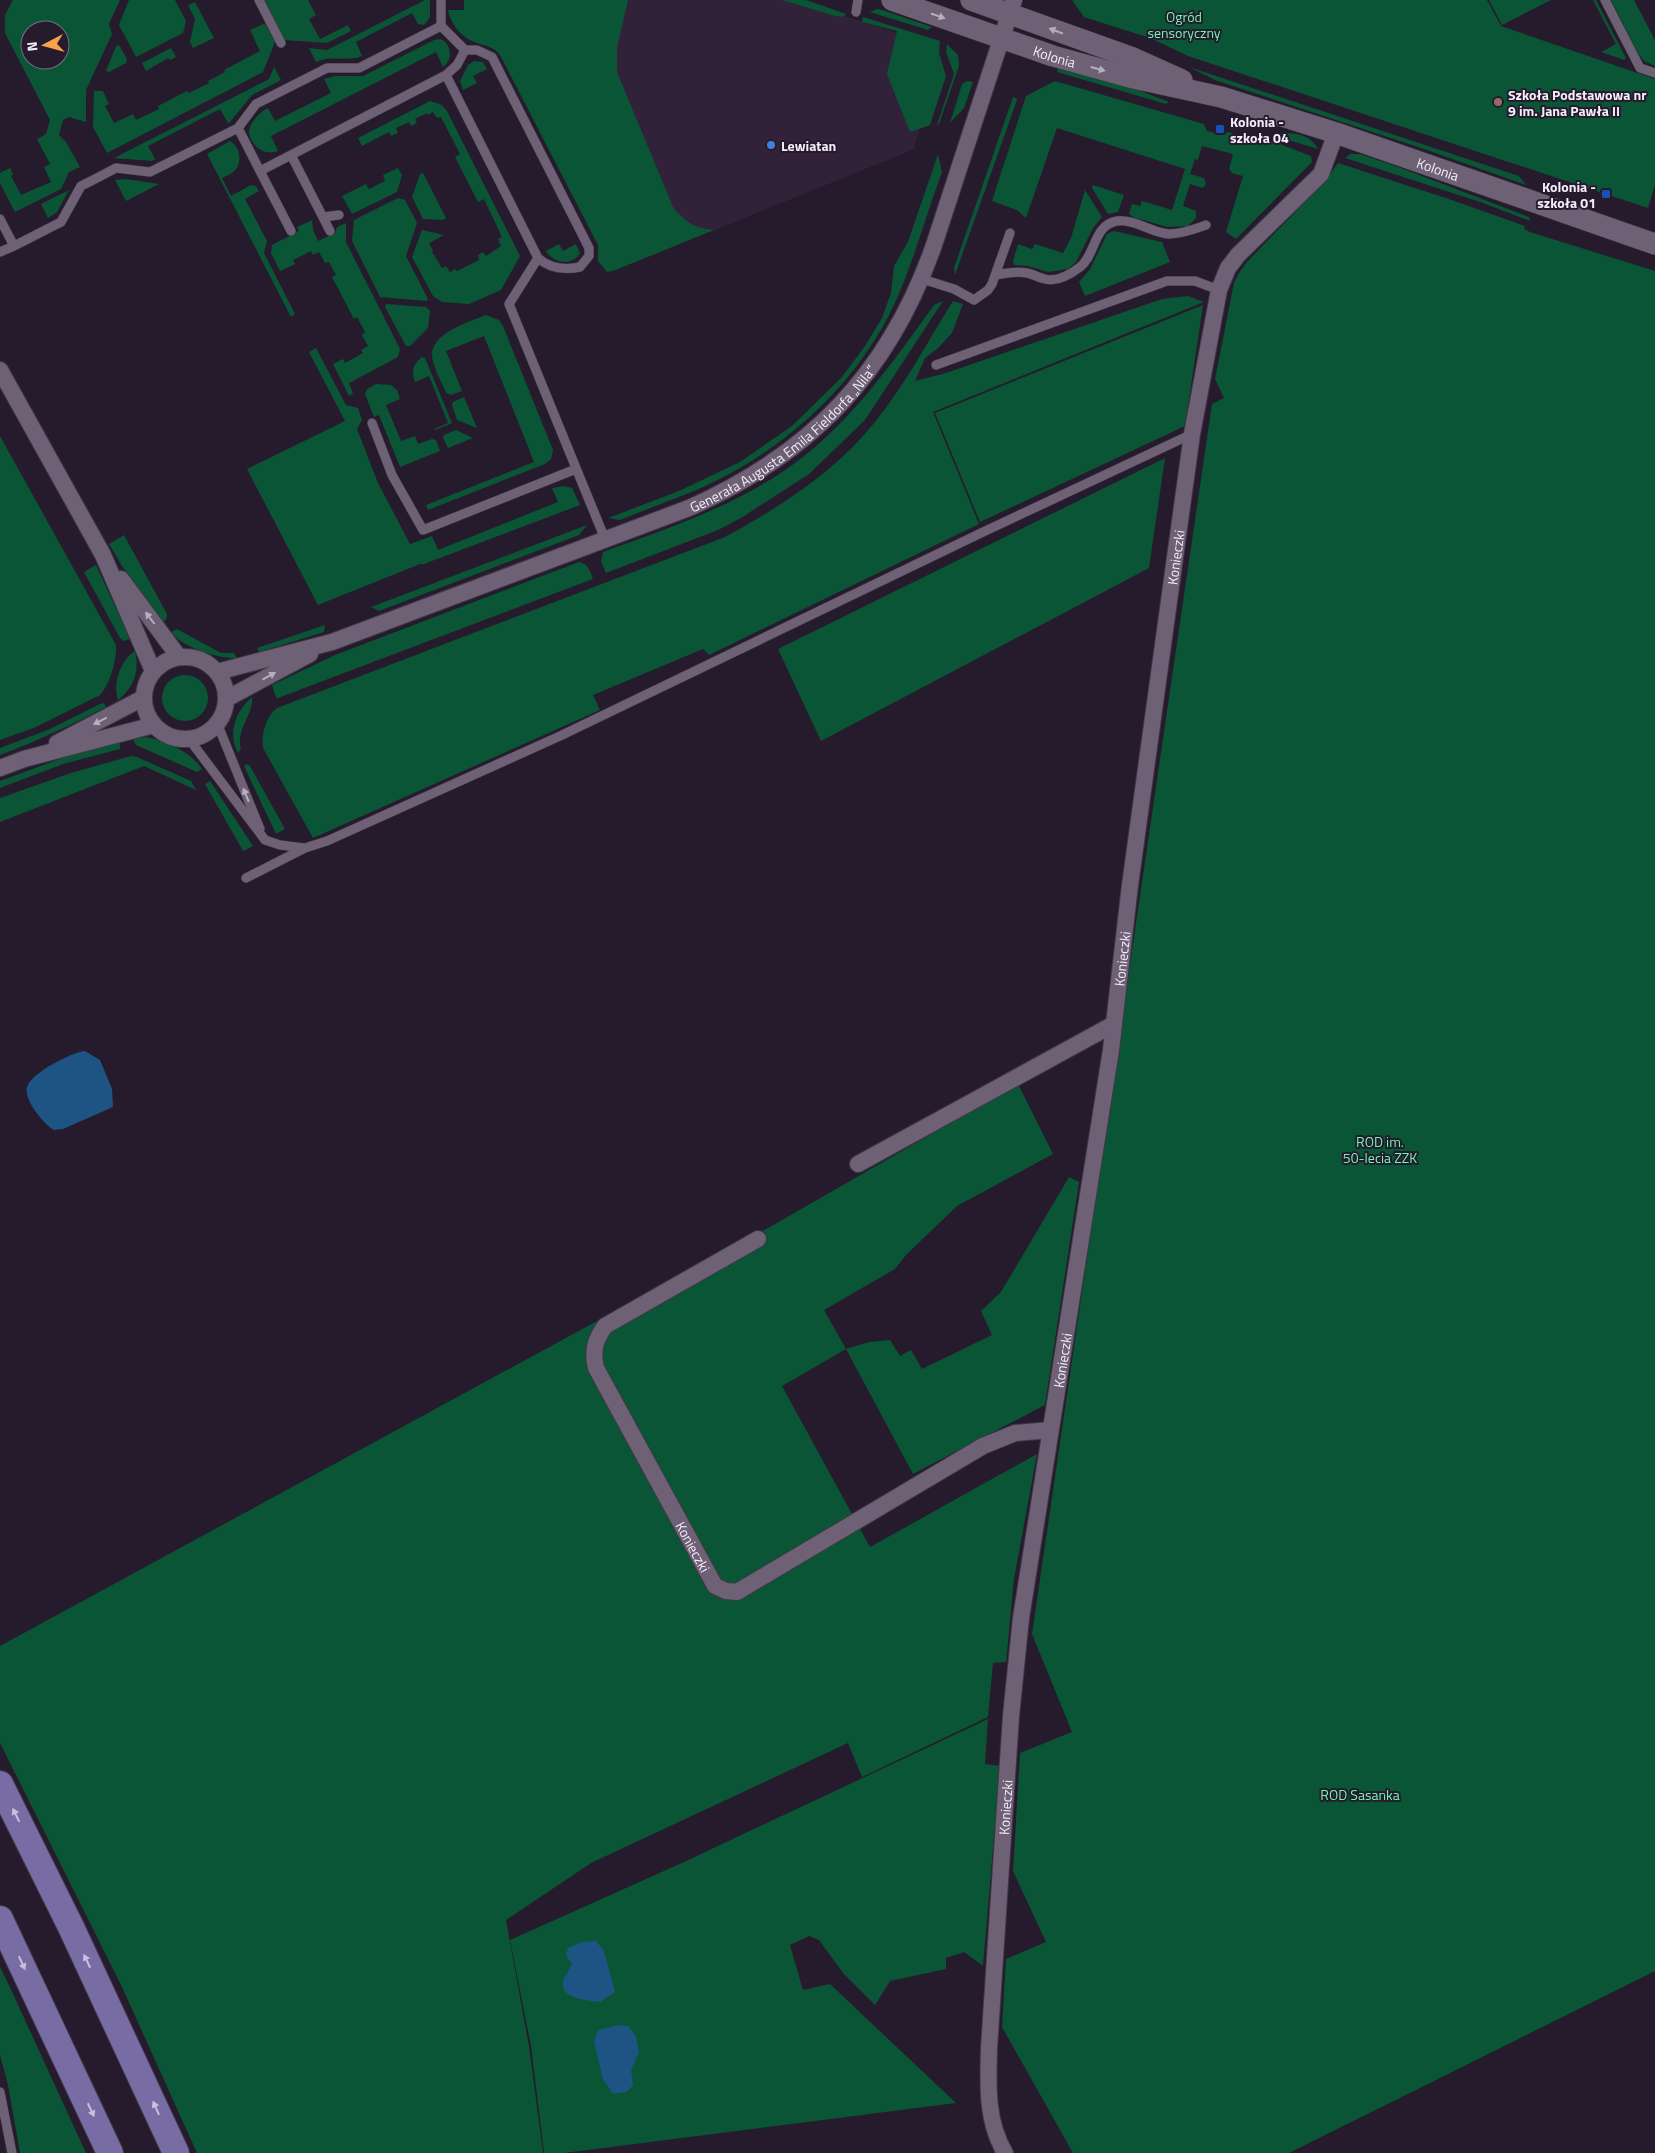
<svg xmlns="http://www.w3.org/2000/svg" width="1655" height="2153" viewBox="0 0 1655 2153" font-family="'Titillium Web',sans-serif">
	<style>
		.built { fill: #312239 }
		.green { fill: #0a5535; fill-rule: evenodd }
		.water { fill: #1d5484 }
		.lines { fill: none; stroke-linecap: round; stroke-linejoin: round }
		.service-casing { stroke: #413847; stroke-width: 10 }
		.minor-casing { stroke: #413847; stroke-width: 18 }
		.tertiary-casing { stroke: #413847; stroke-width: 22 }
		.primary-casing { stroke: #413847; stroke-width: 28 }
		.service { stroke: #6e6176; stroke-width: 9 }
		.minor { stroke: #6e6176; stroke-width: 16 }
		.tertiary { stroke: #6e6176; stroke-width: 21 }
		.primary { stroke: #786ca4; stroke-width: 26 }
		.oneway { fill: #b8aebf }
		.oneway2 { fill: #c9c0dc }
		.education-dot { fill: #8d6e63; stroke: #251b2c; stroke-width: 2 }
		.transit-dot { fill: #1a4fb4; stroke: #251b2c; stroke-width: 2 }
		.shop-dot { fill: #3f7fe0; stroke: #251b2c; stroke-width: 2 }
		.labels { text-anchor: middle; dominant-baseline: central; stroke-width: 4; stroke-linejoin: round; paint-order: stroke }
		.park-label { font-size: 14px; fill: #72f7b4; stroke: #251b2c }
		.street-label { font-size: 14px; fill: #f5edfa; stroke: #251b2c }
		.poi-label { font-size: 14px; font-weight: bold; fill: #f5edfa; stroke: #251b2c; text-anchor: start }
	</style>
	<rect width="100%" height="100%" fill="#251b2c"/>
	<path class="built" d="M520 0H793L898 33 938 77 914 146 915 149 613 271Z"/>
	<path class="green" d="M13 0H120L109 24 112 34 86 90V122L69 117 63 120 59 135 66 142 80 167 69 172 61 189 15 212 0 183V173L10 168 13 174 11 176 21 195 51 182 44 167 50 164 37 139 46 134 50 120 5 33V15ZM30 30H60V60H30Z
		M129 0H175L186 21 183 33 136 57 119 25Z
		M265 0H308L316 15 309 19 320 39 348 25 351 31 327 43 284 40Z
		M425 0H430V17L424 25 418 24 412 13 356 42 362 56C347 62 331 55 316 62L309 48 327 50Z
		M464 0H628L617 48V72L673 207C684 222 696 229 714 230L613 271 607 272 598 261V245L500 55C492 45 484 46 472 41 460 36 450 22 448 10H464Z
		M782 0H806L846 14 843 17 835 16Z
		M1072 0H1487L1501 26 1655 79V185L1648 208 1188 56 1150 38 1084 17Z
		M1489 0H1551L1502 25Z
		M1593 0H1596L1626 58 1624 60 1601 52 1616 44Z
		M1611 0H1634L1655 40V66L1644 61 1638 53Z
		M195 2 214 38 193 48 190 42 195 19 188 5Z
		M877 9 882 10 932 27 928 30 870 12Z
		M863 17 940 41 939 53 946 76 930 125 910 132 887 74 897 31 862 22Z
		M263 24 266 25 275 42 263 72 107 153 93 127 94 91H103L109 104 105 106 114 123 133 114 136 120 159 109 158 106 187 91 189 93 209 83 208 81 225 72 224 70 260 51 250 30Z
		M440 39C451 43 454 59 443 67L436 52 271 136 278 151C266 156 251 147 249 133 248 124 261 111 268 108L275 121 331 93 324 79 335 76H363L434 40Z
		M947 44 958 55 959 66 939 124 937 125 954 74 946 52Z
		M119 45 127 59 126 63 109 72 106 71 116 46Z
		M171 48 176 57 170 60 168 58 146 71 142 63Z
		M474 61 483 62 487 69 473 76 477 83 463 90 460 81 468 65Z
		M274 67 281 80 252 95 230 122 228 123 220 109 148 146 155 159 152 161 114 158 269 79Z
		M1189 67 1519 176 1526 185 1424 149 1215 80Z
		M1058 68 1125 85 1169 102 1166 104 1057 72Z
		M967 81 973 82 964 108 950 123 962 84Z
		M1055 81 1204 124 1207 131 1222 135 1228 132 1251 139 1277 143 1311 156 1312 162 1236 239 1226 232 1243 176 1232 173 1229 169 1233 154 1202 146 1198 160 1195 159 1190 174 1204 178 1206 184 1203 188 1190 184 1183 206 1196 211V218L1188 226 1167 227 1133 217 1129 214 1132 204 1140 206 1142 201 1172 210 1185 169 1057 128 1026 218 1017 210 992 201 1026 96Z
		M1013 97 1016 98 1017 100 955 275 954 268Z
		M430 101 442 105 447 111 520 256 501 290 469 304 442 302 433 296 412 257 422 230 444 235 429 243 433 251 432 252 442 268 446 266 450 272 455 269 457 271 479 260 478 255 483 252 486 256 501 246 498 239 502 237 484 199 478 202 455 157 460 154 441 117 437 118 433 112 428 115 427 113 415 119 417 123 411 126 409 122 396 128 398 133 391 136 389 132 362 146 358 138Z
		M1277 133C1292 133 1310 133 1318 149L1279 137Z
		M230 141C241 147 243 165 233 172 230 175 225 176 222 178L231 196 251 185 256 186 259 191 245 199 267 241 264 253 295 314 291 317 207 154Z
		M938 154 942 172C925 218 910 275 888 317 847 395 774 457 694 491 670 501 644 510 620 520L608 518 679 491 740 462 792 426 841 378 865 346 882 318 891 293 894 266 908 242Z
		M1350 154H1360L1401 168 1529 217 1530 221 1483 203 1345 158Z
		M1338 163 1449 199 1525 226 1524 229 1530 232 1655 271V1971L1289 2153H1073L1002 2027 1006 1959 1046 1942 1013 1871 1020 1753 1072 1732 1032 1634 1212 404 1224 398 1215 379 1234 283 1239 273 1246 263 1326 180Z
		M398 168 402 175 397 192 352 214 342 196 366 184 369 189 385 181 383 175Z
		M423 173 446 218 443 220 423 219 412 197 420 174Z
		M126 179 159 184 126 201 115 180Z
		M1093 185 1124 195 1118 212 1108 214 1092 188Z
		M69 190 57 212 48 218 41 204Z
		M1085 190 1102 217 1093 228 1076 262 1068 269 1048 272 1028 266 1014 265 1013 261 1018 244 1032 249 1035 244 1063 253 1071 238Z
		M398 198 405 200 417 223 406 256 428 299 427 301 380 297 352 241 354 220Z
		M312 220 313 230 318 241 335 233 337 227 346 223V242L400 349 398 357 349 383 353 394 349 396 333 364 343 359 345 363 363 353 361 350 368 346 362 335 365 332 357 317 354 319 332 277 336 275 329 262 325 263 319 252 313 255 311 251 293 260 295 264 280 271 271 253 272 245 299 231 297 227Z
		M1114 231 1162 242 1170 262 1085 296 1079 282 1090 269 1107 234Z
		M559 244 563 251 576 244 580 253C572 267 553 263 546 251Z
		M1188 296 1204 302 933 412 979 524 709 655 703 649 593 695 600 710 313 838 263 748C261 735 266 716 277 708L725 537C780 507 835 472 875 422 905 385 928 341 953 301L963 304 952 333 937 349 925 358 915 381 946 373 1162 299Z
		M943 301 865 420 809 474 741 518 718 530 606 573 601 561 603 552C669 528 738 505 795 463 852 421 893 362 934 305Z
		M386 304 426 307 430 311 428 328 410 346H406L385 307Z
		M1203 305 1185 426 980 522 935 413Z
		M486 315 499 320 503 326 553 450 551 459 545 464 428 510 426 505 534 462 484 336 446 351 462 391 451 395 446 393C442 382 433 368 432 356 431 333 469 322 486 315Z
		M316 348 346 405 358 408 362 420 357 429 378 483 410 544 432 536 438 550 558 502 552 488 564 486 572 488 580 505 424 564H420L318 605 247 469 345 421 309 352Z
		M422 357 425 358 452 423 435 430 434 429 448 423 429 376 415 382C411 371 413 364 422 357Z
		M376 384 391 385 397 390 400 399 386 405 401 441 415 436 418 444 432 439 436 440 440 451 400 467 379 415 374 417 365 394 367 389Z
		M464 397 477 428 457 420 452 405 453 402Z
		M456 430 473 438 448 448 443 438 444 435Z
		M0 436 116 645C117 659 110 685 100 695L36 727 0 740Z
		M1165 458 1149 568 821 741 778 649Z
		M587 525 579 535 379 611 371 607Z
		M124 535 167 614 166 620 163 621 122 566 109 544Z
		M579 562C589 564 590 571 593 579L278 698 276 697 272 685 335 655Z
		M96 565 130 639 124 641 120 638 84 572Z
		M325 625 324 632 259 652 257 648Z
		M177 629 221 653H234L237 658C219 659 181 647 171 632Z
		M135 651C140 671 134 688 118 700 112 683 121 660 135 651Z
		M162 698a23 23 0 1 1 46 0a23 23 0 1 1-46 0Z
		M252 697C254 714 235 731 241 749L238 753C227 732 236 711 252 697Z
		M104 703 106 707C71 725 37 741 0 755V748L50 729 100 704Z
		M146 737C167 741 191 752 202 769L197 772 136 745 133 739Z
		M120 742V749L63 764 0 788V781L65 757Z
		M131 756 137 757 191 781 196 790 144 766 0 822V798L71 773Z
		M247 764 250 766 285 829 276 834 244 766Z
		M210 781 253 846 243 851 205 784Z
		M1018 1084 1053 1154 957 1206 906 1255 895 1269 824 1310 846 1349 869 1342 890 1340 900 1356 911 1350 922 1369 992 1335 981 1311 1001 1292 1069 1177 1079 1182 1045 1405 913 1474 846 1349 782 1386 870 1547 1037 1454 1014 1579 1006 1662 993 1663 988 1717 862 1777 848 1743 591 1863 506 1920 529 2046 543 2153H197L122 1987 0 1743V1646L777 1223Z
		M988 1719 985 1764 1000 1766 983 1966 964 1952 946 1958V1969L890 1981 875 2005 843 1973 819 1940 809 1936 790 1945 803 1990 830 1984 956 2103 564 2153H544L531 2046 510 1940 684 1862Z
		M0 1967 8 1983 86 2153H20L8 2085 0 2055Z"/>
	<path class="water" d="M85 1051 100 1060 112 1089 113 1107 63 1129 54 1130C44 1125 23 1099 27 1087 31 1073 72 1052 85 1051Z
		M596 1941 604 1951 615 1992 600 2002C588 2000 556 1999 564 1978 567 1973 570 1969 572 1964L566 1955 568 1948 582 1942Z
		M619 2025 628 2026 636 2036 639 2052 631 2071 633 2085 627 2092 613 2094 603 2079 594 2042 598 2030Z"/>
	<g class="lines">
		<defs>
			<path id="service" d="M259 0 281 43
				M1605 0 1640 68 1655 73
				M856 12 858 0
				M441 26 465 50H477L492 57 589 248V256L580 267C565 270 550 269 538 258L446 75 457 65 465 50
				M238 128 260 171 446 75
				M291 155 330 231
				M260 171 291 231
				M323 217 339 215
				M0 219 14 246 61 222 81 186 97 178 116 168 150 172 238 128 256 104 327 68H359L441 26V0
				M0 252 14 246
				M538 258 509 304 605 539
				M996 275C1006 273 1017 271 1027 273 1033 274 1039 278 1045 279 1057 282 1071 274 1080 267 1096 255 1093 225 1117 221 1135 219 1152 233 1169 234 1182 234 1195 229 1206 225
				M922 279 954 289 974 300 988 290 992 284 1010 233
				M936 365 1167 281H1195L1219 290
				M372 423 392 475 423 530 576 469
				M217 723 260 829
				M189 739 265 840 280 845 304 848
				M246 878 305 848 327 841 560 736 981 533 1192 434
				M0 2092 12 2153"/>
			<g id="minor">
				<path d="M0 370 103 555 153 671"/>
				<path d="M121 579 179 657"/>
				<circle cx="185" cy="698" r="41"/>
				<path id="s1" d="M217 672 332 642 689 508C812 453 889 373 934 245L1014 0"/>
				<path d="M226 699 310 654"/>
				<path d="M57 743 143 698"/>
				<path d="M0 768 24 759 154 725"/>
				<path d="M858 1164 1114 1024"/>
				<path id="s2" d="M758 1239 605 1326C595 1340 592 1351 596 1368L715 1586 726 1591 737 1592 983 1446 1015 1433 1050 1430"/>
				<path id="s3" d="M1005 2153C986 2121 988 2085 989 2048L1011 1716 1021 1618 1111 1050 1130 885 1192 434 1219 290 1228 268 1238 255 1321 174 1336 133"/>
			</g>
			<g id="tertiary">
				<path id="s4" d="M892 0 1053 56 1129 77 1221 97 1336 133 1655 244"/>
				<path d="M971 0 1133 58 1182 80"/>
			</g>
			<path id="primary" d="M0 1784 71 1927 176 2153
				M0 1919 110 2153"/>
		</defs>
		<use href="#service" class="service-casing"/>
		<use href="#minor" class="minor-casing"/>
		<use href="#tertiary" class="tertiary-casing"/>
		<use href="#primary" class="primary-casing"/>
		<use href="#service" class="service"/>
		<use href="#minor" class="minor"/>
		<use href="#tertiary" class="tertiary"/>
		<use href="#primary" class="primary"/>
	</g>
	<defs><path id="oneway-solid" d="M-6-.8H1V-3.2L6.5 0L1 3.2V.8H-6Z" transform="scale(1.25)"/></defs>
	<g class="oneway">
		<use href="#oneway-solid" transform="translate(938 16) rotate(19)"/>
		<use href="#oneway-solid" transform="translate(1056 31) rotate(-159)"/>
		<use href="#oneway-solid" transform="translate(1098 69) rotate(15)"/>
		<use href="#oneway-solid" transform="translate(150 618) rotate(-127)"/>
		<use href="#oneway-solid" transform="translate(269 676) rotate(-29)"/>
		<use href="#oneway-solid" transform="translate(100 721) rotate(153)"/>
		<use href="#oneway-solid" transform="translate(246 795) rotate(-112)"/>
	</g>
	<g class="oneway2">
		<use href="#oneway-solid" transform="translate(16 1815) rotate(-116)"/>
		<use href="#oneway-solid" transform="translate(87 1961) rotate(-115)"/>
		<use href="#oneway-solid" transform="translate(22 1963) rotate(65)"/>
		<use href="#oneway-solid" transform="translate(156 2108) rotate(-114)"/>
		<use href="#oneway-solid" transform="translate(91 2110) rotate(65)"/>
	</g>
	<circle class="education-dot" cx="1498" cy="102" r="5"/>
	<g class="transit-dot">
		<rect x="1215" y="124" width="10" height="10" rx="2.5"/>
		<rect x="1601" y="189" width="10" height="10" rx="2.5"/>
	</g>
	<circle class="shop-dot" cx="771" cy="145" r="5"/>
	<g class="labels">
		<g class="park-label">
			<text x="1184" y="16">Ogród<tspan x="1184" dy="16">sensoryczny</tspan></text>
			<text x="1380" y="1141">ROD im.<tspan x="1380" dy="16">50-lecia ZZK</tspan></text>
			<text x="1360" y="1794">ROD Sasanka</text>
		</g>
		<g class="street-label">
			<text stroke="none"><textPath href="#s4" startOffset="172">Kolonia</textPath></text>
			<text stroke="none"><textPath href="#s4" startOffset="572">Kolonia</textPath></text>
			<text stroke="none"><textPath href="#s1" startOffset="618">Generała Augusta Emila Fieldorfa „Nila”</textPath></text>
			<text stroke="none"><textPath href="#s3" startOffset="1611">Konieczki</textPath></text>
			<text stroke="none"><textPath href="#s3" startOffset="1206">Konieczki</textPath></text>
			<text stroke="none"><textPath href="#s3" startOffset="800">Konieczki</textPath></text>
			<text stroke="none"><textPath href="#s2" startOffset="424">Konieczki</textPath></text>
			<text stroke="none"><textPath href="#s3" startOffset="349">Konieczki</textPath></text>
		</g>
		<g class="poi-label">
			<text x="1508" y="94">Szkoła Podstawowa nr<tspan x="1508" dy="16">9 im. Jana Pawła II</tspan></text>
			<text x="1230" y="121">Kolonia -<tspan x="1230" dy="16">szkoła 04</tspan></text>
			<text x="781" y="145">Lewiatan</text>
			<text x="1596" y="186" text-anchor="end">Kolonia -<tspan x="1596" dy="16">szkoła 01</tspan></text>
		</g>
	</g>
	<g transform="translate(45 45) rotate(264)"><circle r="24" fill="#251b2c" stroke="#786f7e"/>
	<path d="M0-4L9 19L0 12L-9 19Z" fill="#f7a149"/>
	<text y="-8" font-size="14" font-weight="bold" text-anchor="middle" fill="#f5edfa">N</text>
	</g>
</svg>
